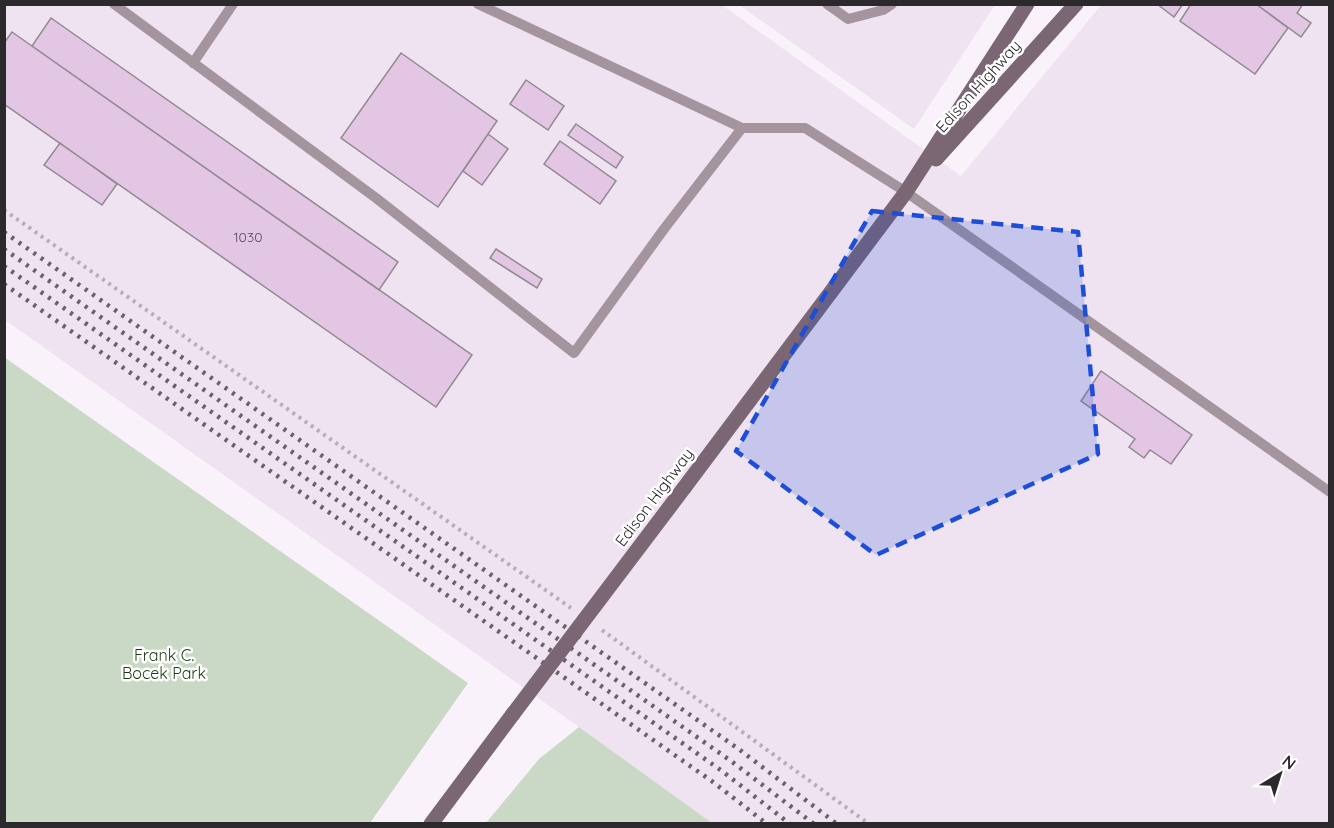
<svg xmlns="http://www.w3.org/2000/svg" width="1334" height="828" viewBox="0 0 1334 828" font-family="Quicksand,sans-serif">
	<style>
		.built { fill: #f0e3f1 }
		.green { fill: #cad9c5 }
		.building { fill: #e3c6e4; stroke: #908990; stroke-width: 1.5 }
		.lines { fill: none; stroke-linecap: round; stroke-linejoin: round }
		.path { stroke: #b5afb5; stroke-width: 4; stroke-dasharray: 3 4.5; stroke-linecap: butt }
		.service { stroke: #a3949e; stroke-width: 10 }
		.secondary { stroke: #7b6674; stroke-width: 15 }
		.rail { stroke: #676267; stroke-width: 4.5; stroke-dasharray: 3 6; stroke-linecap: butt }
		.secondary-bridge { stroke: #7b6674; stroke-width: 15 }
		.marked { fill: #1d4ed8; fill-opacity: 0.2; stroke: #1d4ed8; stroke-width: 4.5; stroke-dasharray: 12 8; stroke-linejoin: round }
		.labels { text-anchor: middle; dominant-baseline: central; stroke-width: 5; stroke-linejoin: round; paint-order: stroke }
		.number-label { font-size: 14px; fill: #5a505a }
		.street-label { font-size: 16px; fill: #2c292c; stroke: #fff }
		.park-label { font-size: 16px; fill: #1b3b0e; stroke: #fff }
	</style>
	<rect width="100%" height="100%" fill="#faf2fa"/>
	<path class="built" d="M5 5H722L961 176 1101 5H1329V823H712L579 727 5 320Z
		M739 5H995L914 129Z"/>
	<path class="green" d="M4 357 468 683 370 823H5Z
		M579 727 712 823H486L539 759Z"/>
	<path class="building" d="M1157 4H1183L1174 17Z
		M1191 4H1256L1288 28 1255 74 1180 21Z
		M1256 4H1303L1297 13 1311 23 1301 37Z
		M51 18 398 262 379 290 32 46Z
		M12 32 472 355 436 407 4 104V43Z
		M401 53 497 121 438 207 341 138Z
		M526 80 564 106 548 130 510 104Z
		M576 124 623 157 616 168 568 135Z
		M488 134 508 149 482 185 463 171Z
		M560 141 616 181 600 204 544 164Z
		M60 143 117 184 102 205 44 165Z
		M496 249 542 279 537 288 490 258Z
		M1101 371 1192 435 1171 464 1150 450 1144 458 1129 447 1135 439 1081 401Z"/>
	<g class="lines">
		<path class="path" d="M4 210 571 608
			M602 630 869 824"/>
		<path class="service" d="M114 4 376 198 574 353 664 229 742 128
			M478 4 742 128H805L906 192 1330 492
			M827 4 848 19 883 10 892 4
			M193 63 233 4"/>
		<path class="secondary" d="M936 159 1076 4
			M684 488 906 192 1027 4
			M431 824 513 714"/>
		<path class="rail" d="M4 232 740 750 837 824
			M4 249 731 761 814 824
			M4 266 722 771 790 824
			M4 284 713 782 767 824"/>
		<path class="secondary-bridge" d="M513 714 684 488"/>
	</g>
	<path class="marked" d="M872 211 1078 232 1098 454 876 555 736 451Z"/>
	<g class="labels">
		<g class="number-label">
			<text x="248" y="237">1030</text>
		</g>
		<g class="street-label">
			<text transform="translate(978 86) rotate(-48)">Edison Highway</text>
			<text transform="translate(654 497) rotate(-53)">Edison Highway</text>
		</g>
		<g class="park-label">
			<text x="164" y="655">Frank C.<tspan x="164" dy="18">Bocek Park</tspan></text>
		</g>
	</g>
	<rect width="1334" height="828" fill="none" stroke="#2c292c" stroke-width="12"/>
	<g transform="translate(1280 774) rotate(38)" stroke="#ffffff" stroke-width="4.5" paint-order="stroke">
	<path d="M0-4.5L10 22L0 15L-10 22Z" fill="#2c292c"/>
	<text y="-9" font-size="16" font-weight="bold" text-anchor="middle" fill="#2c292c">N</text>
	</g>
</svg>
